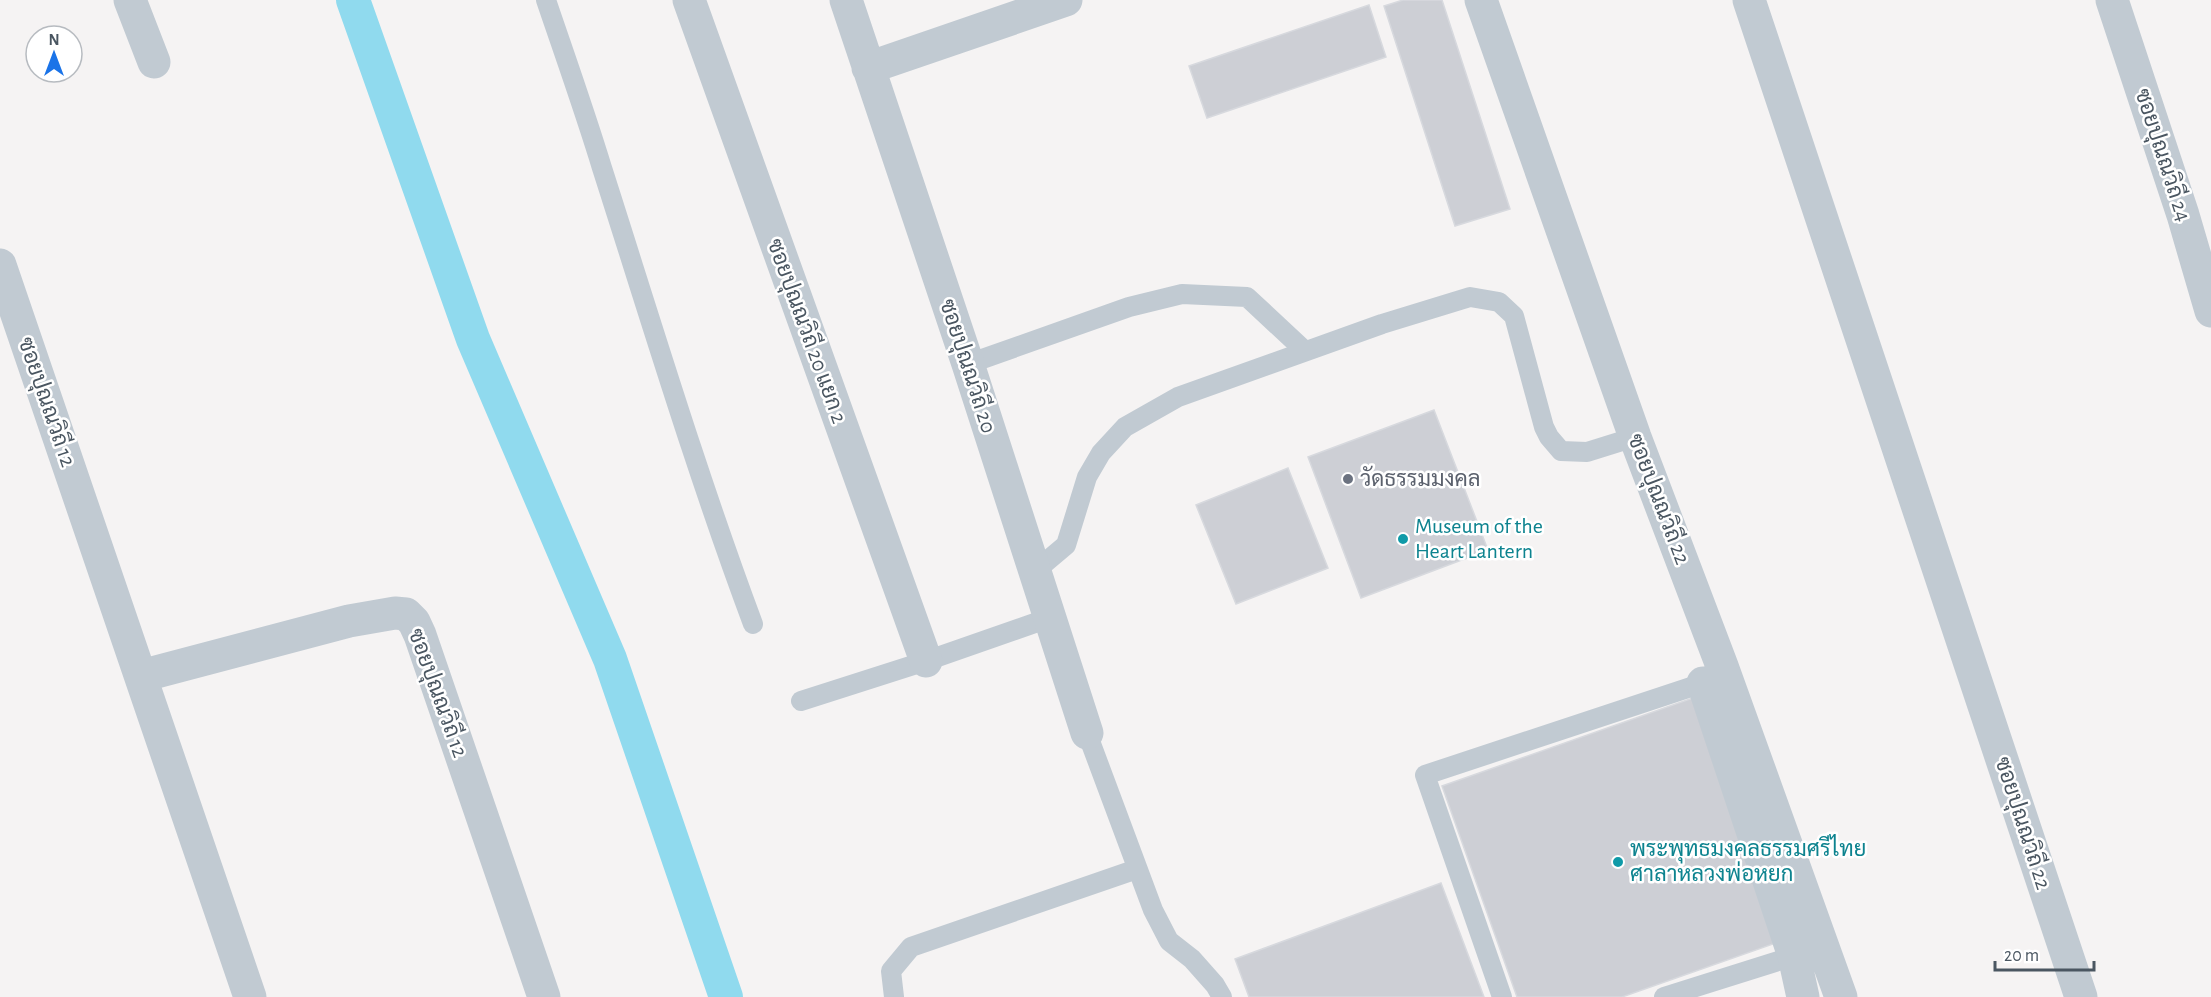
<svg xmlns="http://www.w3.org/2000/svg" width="2211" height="997" viewBox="0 0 2211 997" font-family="'Alegreya Sans',Sarabun,sans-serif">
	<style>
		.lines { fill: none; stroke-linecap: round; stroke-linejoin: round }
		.canal { stroke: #90daee; stroke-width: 34 }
		.building { fill: #cdcfd5; stroke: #d7d9de; stroke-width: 1.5 }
		.service { stroke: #c1cad2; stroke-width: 20 }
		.minor { stroke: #c1cad2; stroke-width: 33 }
		.worship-dot { fill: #6b7280; stroke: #fff; stroke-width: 2 }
		.culture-dot { fill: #0f9aa8; stroke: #fff; stroke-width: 2 }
		.labels { text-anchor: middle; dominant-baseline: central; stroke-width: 5; stroke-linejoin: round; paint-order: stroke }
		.street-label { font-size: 22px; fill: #4a5661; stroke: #fff }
		.worship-label { font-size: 22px; fill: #5b616d; stroke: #fff; text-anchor: start }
		.culture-label { font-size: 22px; fill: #0d838f; stroke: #fff; text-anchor: start }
	</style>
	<rect width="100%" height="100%" fill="#f5f3f3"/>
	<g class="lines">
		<path class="canal" d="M353 0 473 339 610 659 726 997"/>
	</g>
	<path class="building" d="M1403 0H1442L1510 209 1455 226 1384 6Z
		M1369 5 1386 57 1207 118 1189 66Z
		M1434 410 1488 550 1361 598 1308 457Z
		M1288 468 1328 568 1236 604 1196 505Z
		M1707 693 1793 937 1622 997H1517L1442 786Z
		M1441 883 1484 997H1249L1235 959Z"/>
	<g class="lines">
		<path class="service" d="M546 0C565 56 585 112 602 168 651 321 697 474 753 624
			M968 364 1129 307 1182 294 1247 297 1305 351
			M1034 572 1066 545 1087 477 1101 453 1125 427 1178 397 1382 324 1470 297 1499 302 1514 316 1544 427 1549 437 1561 451 1587 452 1635 437
			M801 701 926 661 1049 618
			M1087 733 1153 910 1169 941 1192 959 1215 985 1222 997
			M894 997 891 971 911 947 1137 869
			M1502 997 1425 775 1703 683 1711 676
			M1664 997 1794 956"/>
		<path class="minor" d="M130 0 154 62
			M689 0 926 661
			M846 0 968 364 1087 733
			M1481 0 1635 437 1722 666 1841 997
			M1749 0 2081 997
			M2112 0 2183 215 2211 311
			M868 68 1066 0
			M0 265 250 997
			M141 676 349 621 395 613 406 614 414 622 420 635 544 997
			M1703 683 1794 956 1803 997"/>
	</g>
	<circle class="worship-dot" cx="1348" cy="479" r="6"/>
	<g class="culture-dot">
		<circle cx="1403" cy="539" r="6"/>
		<circle cx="1618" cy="862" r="6"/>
	</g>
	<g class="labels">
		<g class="street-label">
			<text transform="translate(2163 155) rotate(72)">ซอยปุณณวิถี 24</text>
			<text transform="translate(807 331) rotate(70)">ซอยปุณณวิถี 20 แยก 2</text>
			<text transform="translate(968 366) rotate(72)">ซอยปุณณวิถี 20</text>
			<text transform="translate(47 402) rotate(71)">ซอยปุณณวิถี 12</text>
			<text transform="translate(1659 499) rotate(69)">ซอยปุณณวิถี 22</text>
			<text transform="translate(438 693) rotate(70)">ซอยปุณณวิถี 12</text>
			<text transform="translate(2023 823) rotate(72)">ซอยปุณณวิถี 22</text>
		</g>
		<g class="worship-label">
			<text x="1360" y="479">วัดธรรมมงคล</text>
		</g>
		<g class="culture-label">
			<text x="1415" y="526">Museum of the<tspan x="1415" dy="25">Heart Lantern</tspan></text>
			<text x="1630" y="849">พระพุทธมงคลธรรมศรีไทย<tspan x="1630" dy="25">ศาลาหลวงพ่อหยก</tspan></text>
		</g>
	</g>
	<g transform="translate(54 54)"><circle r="28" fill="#ffffff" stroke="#b7bbc0" stroke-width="1.5"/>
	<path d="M0-4.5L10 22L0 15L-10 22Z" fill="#1a73e8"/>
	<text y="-9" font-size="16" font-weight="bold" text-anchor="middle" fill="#4a5661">N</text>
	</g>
	<path d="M1995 961v9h99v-9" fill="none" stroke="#4a5661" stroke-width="3"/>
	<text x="2004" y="961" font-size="18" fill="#4a5661" stroke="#ffffff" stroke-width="4.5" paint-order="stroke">20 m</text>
</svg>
